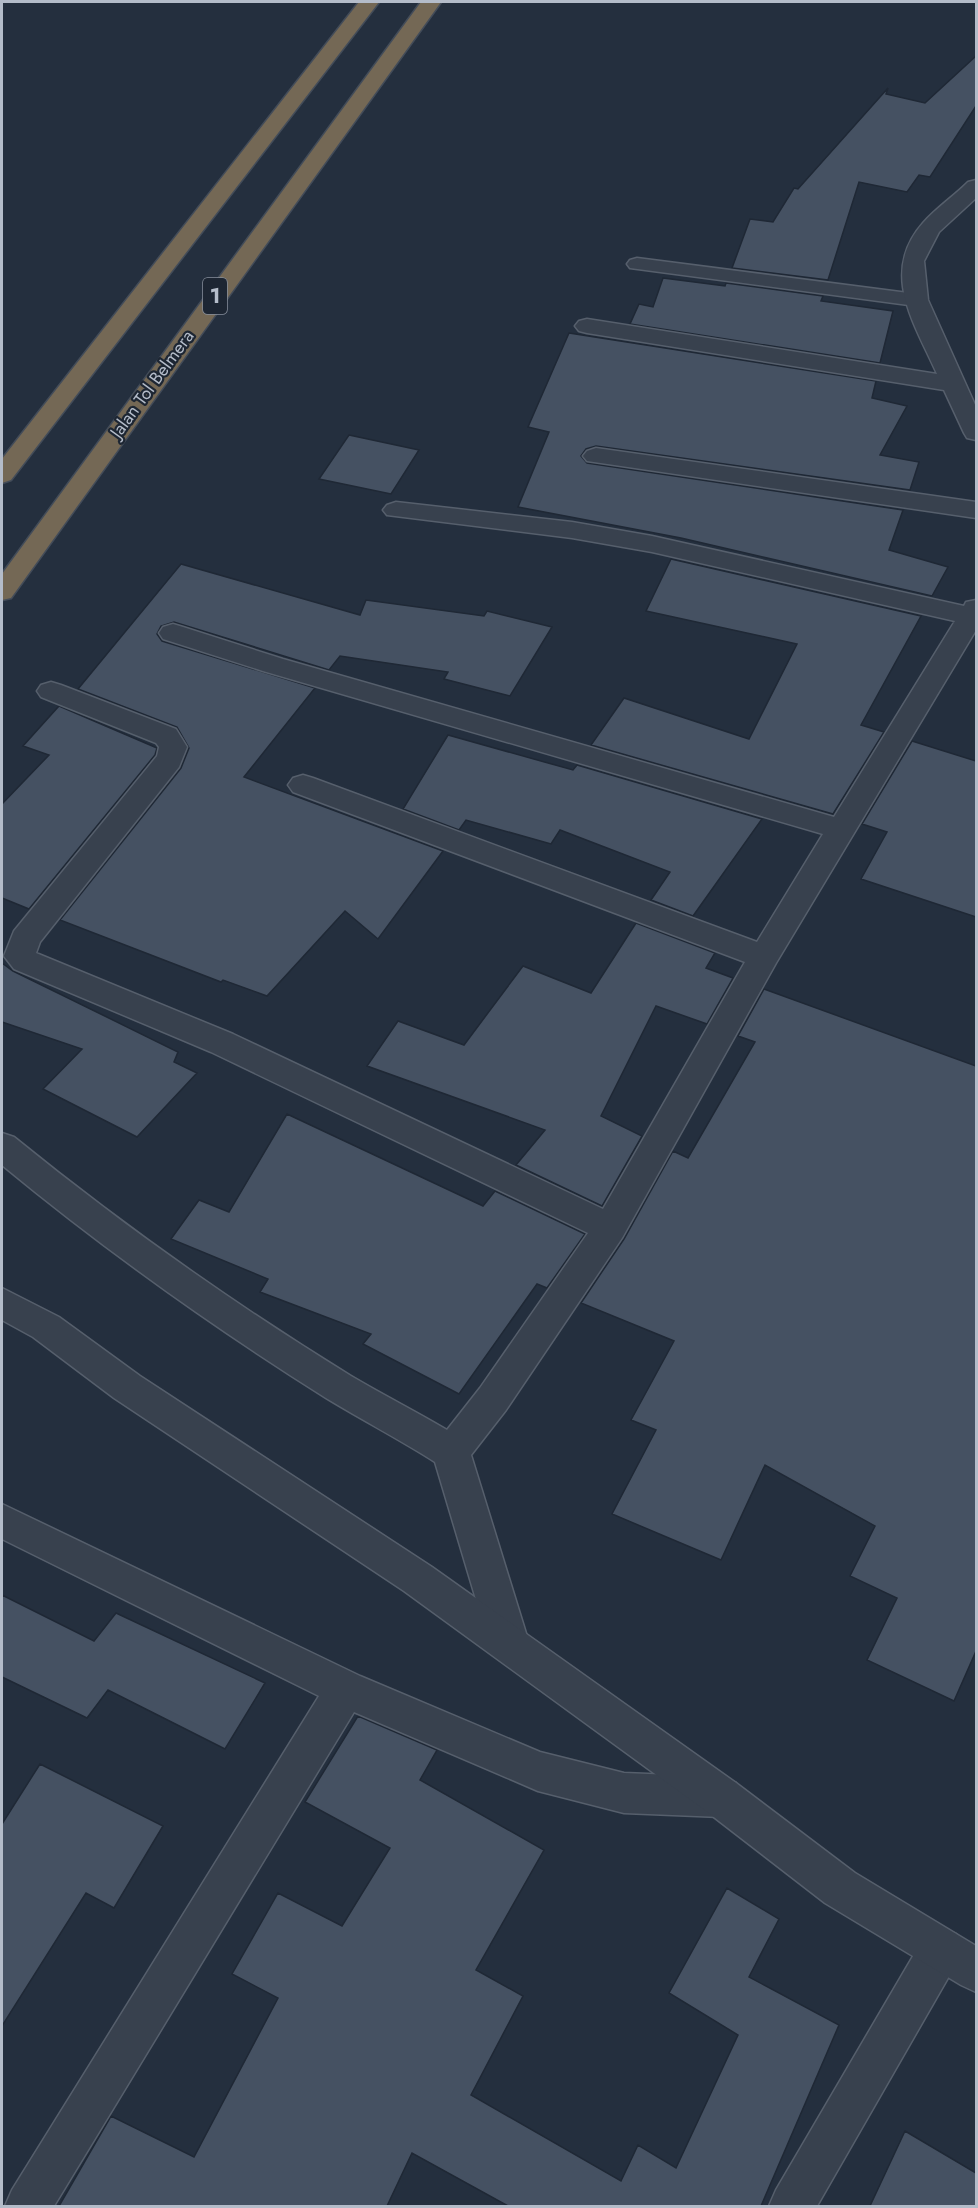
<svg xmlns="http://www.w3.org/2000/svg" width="978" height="2208" viewBox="0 0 978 2208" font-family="Jost,sans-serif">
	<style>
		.building { fill: #455162; stroke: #1f2835; stroke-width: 1.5 }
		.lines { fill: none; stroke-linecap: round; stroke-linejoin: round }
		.service-casing { stroke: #565f6c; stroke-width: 3 }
		.minor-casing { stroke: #565f6c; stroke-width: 3 }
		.tertiary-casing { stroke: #565f6c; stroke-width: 3 }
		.motorway-casing { stroke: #434c59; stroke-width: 3 }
		.service { fill: #38414e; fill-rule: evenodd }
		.minor { fill: #38414e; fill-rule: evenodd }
		.tertiary { fill: #38414e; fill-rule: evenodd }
		.motorway { fill: #746855; fill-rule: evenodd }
		.labels { text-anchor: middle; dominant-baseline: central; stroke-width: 4.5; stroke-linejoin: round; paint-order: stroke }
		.far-street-label { font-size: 18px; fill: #b4bcc9; stroke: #1d2633 }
		.shield { fill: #1d2633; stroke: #878f9c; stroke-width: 1.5 }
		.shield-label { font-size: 21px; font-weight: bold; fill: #b4bcc9 }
	</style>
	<rect width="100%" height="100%" fill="#242f3e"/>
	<path class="building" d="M976 56V106L930 177 919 175 907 192 859 182 828 280 732 268 750 219 773 222 794 188 798 189 888 88 886 94 925 103Z
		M663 278 725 286 726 283 823 296 821 301 893 311 880 363 630 324 639 304 653 307Z
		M569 333 876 381 872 398 907 406 880 455 919 462 910 490 596 446 586 449 581 456 587 463 903 510 889 550 948 567 932 596 681 538 518 507 549 432 528 427Z
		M349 435 419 450 391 494 319 479Z
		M671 559 921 616 861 725 884 732 833 814 591 745 624 698 749 739 797 644 646 611Z
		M181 564 360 615 366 600 484 616 487 611 552 627 510 696 444 679 448 672 340 656 329 670 174 622 161 626 157 634 162 641 315 688 244 777 443 851 378 939 345 911 267 996 223 980 221 982 60 920 181 768 189 748 177 727 78 689Z
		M59 706 157 748 155 755 29 909 2 898V804L49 755 23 746Z
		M448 735 573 770 577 765 762 819 693 916 651 900 670 872 560 830 551 844 466 820 459 830 403 809Z
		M912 741 976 761V917L861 879 887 832 862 824Z
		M636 923 715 953 706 968 733 978 707 1024 656 1006 601 1116 642 1136 602 1206 516 1165 545 1130 367 1066 398 1021 464 1045 523 966 591 993Z
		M2 963 13 971 178 1052 174 1062 197 1073 137 1137 43 1089 82 1049 2 1022Z
		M764 989 976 1066V1651L954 1701 867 1660 897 1598 850 1576 875 1526 765 1465 721 1560 612 1514 656 1430 631 1420 674 1341 581 1303 624 1239 673 1151 688 1158 755 1042 738 1036Z
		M287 1114 483 1206 495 1191 585 1234 547 1288 537 1284 459 1394 363 1344 371 1334 260 1292 268 1279 171 1239 199 1200 229 1212Z
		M2 1595 94 1641 116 1613 265 1683 225 1749 108 1690 87 1718 2 1677Z
		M358 1716 437 1750 420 1780 544 1850 476 1970 523 1996 471 2095 621 2181 638 2145 676 2168 738 2035 669 1993 727 1888 779 1919 749 1977 839 2025 761 2206H508L412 2153 387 2206H59L111 2116 194 2157 278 1998 232 1974 278 1893 342 1926 390 1848 305 1802Z
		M40 1764 163 1826 114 1908 86 1893 2 2026V1824Z
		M905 2131 976 2173V2206H870Z"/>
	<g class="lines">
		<defs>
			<path id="service" d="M637 258 916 294 923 296 927 300 923 304 916 306 630 268 627 264 630 260Z"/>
			<path id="minor" d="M976 180V198L939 232 924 261 928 300 976 407V440L967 438 964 433 944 390 587 333 579 331 575 326 579 321 587 319 937 374C915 324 879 273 923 223 936 208 954 196 968 182Z
				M596 448 976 502V518L587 461 583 456 587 451Z
				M396 502 572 522 652 536 964 606 966 602 976 600V630L776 963 622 1238 506 1410 471 1455 529 1643 523 1656 509 1661 495 1656 489 1643 435 1462C399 1439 362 1420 326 1398 213 1327 104 1249 2 1165V1133L14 1137C121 1224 234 1304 351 1376 383 1395 415 1411 447 1430L480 1388 588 1233 211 1052 14 969 4 956 14 931 157 756 159 747 156 743 41 697 37 691 41 685 51 682 61 685 176 729 187 747 179 767 40 942 36 953 233 1034 603 1209 745 962 293 792 288 785 293 778 303 775 313 778 757 942 823 834 263 671 163 639 159 633 163 627 173 624 183 627 283 659 834 817 955 621 652 552 572 538 387 515 383 510 387 505Z
				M2 1504 360 1676 540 1752 624 1773 721 1777 736 1783 742 1797 736 1811 721 1817 624 1813 538 1791 354 1712 54 2206H5L12 2190 319 1696 2 1539Z
				M941 1927 956 1934 963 1949 956 1964 817 2206H769L776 2190 926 1934Z"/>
			<path id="tertiary" d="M2 1288 59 1317 140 1376 432 1567 736 1783 855 1873 976 1946V1992L961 1985 825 1903 706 1811 404 1591 114 1398 33 1337 2 1320Z"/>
			<path id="motorway" d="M359 2H379L11 480 2 483V459Z
				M421 2H441L11 598 2 600V574Z"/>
		</defs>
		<use href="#service" class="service-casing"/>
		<use href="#minor" class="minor-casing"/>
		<use href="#tertiary" class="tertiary-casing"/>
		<use href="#motorway" class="motorway-casing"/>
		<use href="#service" class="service"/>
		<use href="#minor" class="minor"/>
		<use href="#tertiary" class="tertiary"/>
		<use href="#motorway" class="motorway"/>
	</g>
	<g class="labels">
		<g class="far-street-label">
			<text transform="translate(152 384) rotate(-54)">Jalan Tol Belmera</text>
		</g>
		<rect class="shield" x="203" y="278" width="24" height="36" rx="4.5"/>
		<g class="shield-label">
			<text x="215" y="296">1</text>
		</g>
	</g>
	<rect width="978" height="2208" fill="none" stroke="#b4bcc9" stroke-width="6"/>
</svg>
